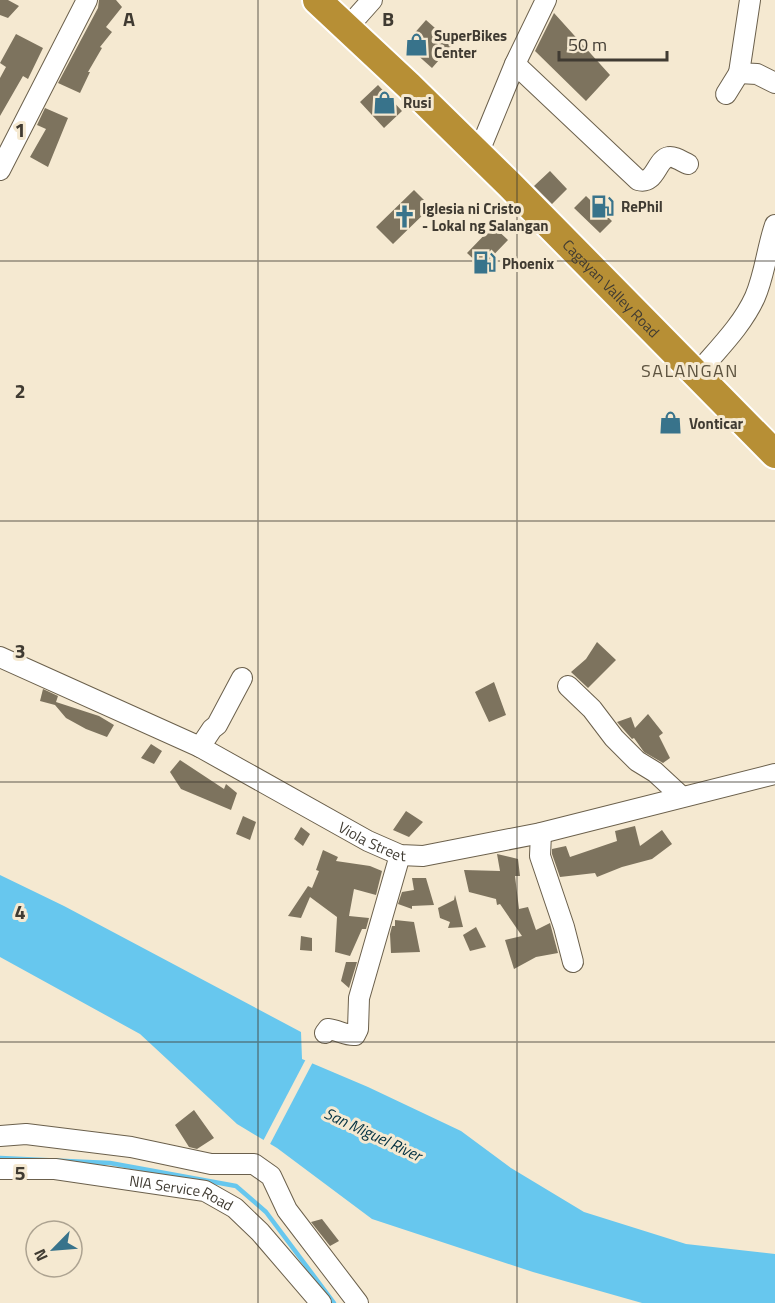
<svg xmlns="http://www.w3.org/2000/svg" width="775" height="1303" viewBox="0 0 775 1303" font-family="'Titillium Web',sans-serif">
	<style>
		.water { fill: #67c7ee }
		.pier { fill: #f5e9d1 }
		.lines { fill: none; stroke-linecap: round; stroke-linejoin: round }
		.stream { stroke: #67c7ee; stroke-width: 4.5 }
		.building { fill: #7d735e }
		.minor-casing { stroke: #6b604c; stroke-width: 22 }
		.highway-casing { stroke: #fff; stroke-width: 32 }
		.minor { stroke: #fff; stroke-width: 20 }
		.highway { stroke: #b78f35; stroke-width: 28 }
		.grid { fill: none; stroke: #403b32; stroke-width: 1.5; stroke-opacity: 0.55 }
		.labels { text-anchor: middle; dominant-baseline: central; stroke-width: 6; stroke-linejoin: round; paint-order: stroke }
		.poi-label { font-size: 15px; font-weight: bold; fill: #403b32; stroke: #f5e9d1; text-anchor: start }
		.street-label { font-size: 15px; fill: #403b32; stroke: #f5e9d1 }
		.water-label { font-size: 16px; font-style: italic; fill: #033141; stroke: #f5e9d1 }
		.quarter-label { font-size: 18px; letter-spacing: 1.5px; fill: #5e5440; stroke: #f5e9d1 }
		.grid-label { font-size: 20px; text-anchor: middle; font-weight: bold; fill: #403b32; stroke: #f5e9d1; stroke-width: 6; stroke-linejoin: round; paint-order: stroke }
	</style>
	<rect width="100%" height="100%" fill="#f5e9d1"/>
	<path class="water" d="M0 875 64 906 301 1032 302 1059 368 1087 461 1131 511 1168 584 1212 686 1244 775 1254V1303H642L533 1272 372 1219 277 1148 237 1124 140 1034 0 957Z"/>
	<path class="pier" d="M307 1057 314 1060 269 1146 262 1143Z"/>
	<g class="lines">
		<path class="stream" d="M0 1158 110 1163 236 1186 266 1212 334 1303"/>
	</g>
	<path class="building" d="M0 0H8L19 6 8 18 0 15Z
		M99 0H116L122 7 106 27 112 32 100 47 102 48 88 72H90L80 93 58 83 98 8Z
		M554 13 610 75 586 101 535 51Z
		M426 20 453 44 432 68 405 44Z
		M16 34 43 48 28 79 23 76 0 116V78L6 67 0 63Z
		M378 85 402 111 384 128 360 102Z
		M45 108 68 118 48 167 30 157 46 129 37 125Z
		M550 171 567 189 552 204 534 186Z
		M414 190 431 207 393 244 376 227Z
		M586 196 612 221 600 233 574 208Z
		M493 226 508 240 482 267 467 253Z
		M597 642 616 660 588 688 571 672 586 659Z
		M494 682 506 715 489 722 475 692Z
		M43 689 58 696 56 702 99 716 114 725 107 737 86 729 66 718 55 705 40 701Z
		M648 714 663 733 659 736 670 758 663 763 644 752 634 738 632 739 617 722 631 717 635 728Z
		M151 744 162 751 154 764 141 758Z
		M180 760 224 789 226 784 237 793 231 810 181 789 170 772Z
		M406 811 423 822 409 837 393 830Z
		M243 816 256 822 250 840 236 834Z
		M635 826 640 846 662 830 672 844 652 859 622 867 597 877 595 873 560 877 552 854V849L566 846 570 857 617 841 615 831Z
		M301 827 310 834 303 846 294 839Z
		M323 850 338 857 336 861 370 866 382 871 376 895 354 889 349 916 369 918 366 929H362L350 956 335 952 337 917 310 897 301 918 288 916 308 886 312 888 319 871 316 870Z
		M497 854 518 859 520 876H515L519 909 528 907 536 930 550 923 558 953 536 957 514 969 505 940 522 936 500 904 497 905 496 899 469 892 464 870 500 871Z
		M412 878H426L434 905 412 906V909L398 904 402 892 414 890Z
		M455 895 463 927 448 928 450 922 440 918 438 908 454 900Z
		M395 920 414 922 420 952 391 953 390 934 392 926H395Z
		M476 927 486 947 470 951 463 935Z
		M301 936 312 938V951L300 950Z
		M346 962H357L349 988 341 981Z
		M194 1110 214 1138 197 1149 189 1147 175 1125Z
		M322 1219 339 1241 330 1246 311 1222Z"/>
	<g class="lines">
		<defs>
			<g id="minor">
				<path d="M750 0 739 73 757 74 775 83"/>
				<path d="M347 28 372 0"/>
				<path d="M515 64 638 180C656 185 656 159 669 157 674 156 683 162 688 164"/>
				<path d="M726 94 739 73"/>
				<path d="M478 154 515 64 546 0"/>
				<path d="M0 170 87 0"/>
				<path d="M696 375C717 350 742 326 755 297 765 274 767 248 775 225"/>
				<path id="s1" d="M0 657 200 747 368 841 400 855 423 856 541 833 775 774"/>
				<path d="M568 686 592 709 614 738 637 761 655 772 681 796"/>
				<path d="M200 747 212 729 217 725 242 678"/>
				<path d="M541 833 540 856 564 927 573 962"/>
				<path d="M325 1033 328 1029C338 1030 346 1036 355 1035L358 1029 359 998 400 855"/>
				<path d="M0 1136 26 1134 131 1147 211 1164H254L271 1176 287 1210 358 1303"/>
				<path id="s2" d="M0 1169H55L205 1191 235 1208 260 1232 321 1303"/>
			</g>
			<g id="highway">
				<path id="s3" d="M317 0 409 86 510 185 775 454"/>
			</g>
		</defs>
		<use href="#minor" class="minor-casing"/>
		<use href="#highway" class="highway-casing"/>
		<use href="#minor" class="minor"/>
		<use href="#highway" class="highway"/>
	</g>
	<path class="grid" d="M258 0V1303M517 0V1303M0 261H775M0 521H775M0 782H775M0 1042H775"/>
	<defs>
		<symbol id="shop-bare" viewBox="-9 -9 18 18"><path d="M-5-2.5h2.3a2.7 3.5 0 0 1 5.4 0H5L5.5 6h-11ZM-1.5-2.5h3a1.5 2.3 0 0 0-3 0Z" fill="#38738b" stroke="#f5e9d1" stroke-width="2.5" paint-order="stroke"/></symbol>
		<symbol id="fuel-bare" viewBox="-9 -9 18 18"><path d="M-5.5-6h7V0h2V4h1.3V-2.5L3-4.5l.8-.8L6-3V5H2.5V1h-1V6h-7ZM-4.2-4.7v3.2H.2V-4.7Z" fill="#38738b" stroke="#f5e9d1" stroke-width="2.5" paint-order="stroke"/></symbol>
		<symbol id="church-bare" viewBox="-9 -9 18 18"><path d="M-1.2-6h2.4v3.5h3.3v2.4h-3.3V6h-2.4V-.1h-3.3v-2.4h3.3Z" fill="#38738b" stroke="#f5e9d1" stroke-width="2.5" paint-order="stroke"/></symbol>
	</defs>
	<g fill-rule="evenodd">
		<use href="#shop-bare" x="400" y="28" width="33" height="33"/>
		<use href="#shop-bare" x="368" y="86" width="33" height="33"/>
		<use href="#fuel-bare" x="586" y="190" width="33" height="33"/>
		<use href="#church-bare" x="388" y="200" width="33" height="33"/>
		<use href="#fuel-bare" x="468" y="246" width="33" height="33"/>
		<use href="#shop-bare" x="654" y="406" width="33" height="33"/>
	</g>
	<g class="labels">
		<g class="poi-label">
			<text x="434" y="35">SuperBikes<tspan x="434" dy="17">Center</tspan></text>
			<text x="403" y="102">Rusi</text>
			<text x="621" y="206">RePhil</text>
			<text x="422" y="208">Iglesia ni Cristo<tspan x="422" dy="17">- Lokal ng Salangan</tspan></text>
			<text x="502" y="263">Phoenix</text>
			<text x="689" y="423">Vonticar</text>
		</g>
		<g class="street-label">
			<text stroke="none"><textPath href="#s3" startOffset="412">Cagayan Valley Road</textPath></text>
			<text stroke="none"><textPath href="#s1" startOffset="416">Viola Street</textPath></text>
			<text stroke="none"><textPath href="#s2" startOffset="184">NIA Service Road</textPath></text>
		</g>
		<g class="water-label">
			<text transform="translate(373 1134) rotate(25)">San Miguel River</text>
		</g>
		<g class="quarter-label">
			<text x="690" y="370">SALANGAN</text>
		</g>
	</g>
	<g class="grid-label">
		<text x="129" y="26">A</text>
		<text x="388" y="26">B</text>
		<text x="20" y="137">1</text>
		<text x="20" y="398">2</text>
		<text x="20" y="658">3</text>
		<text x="20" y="919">4</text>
		<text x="20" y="1180">5</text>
	</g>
	<g transform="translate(54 1249) rotate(245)"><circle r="28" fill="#f5e9d1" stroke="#ada391" stroke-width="1.5"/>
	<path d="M0-4.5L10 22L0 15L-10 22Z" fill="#38738b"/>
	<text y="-9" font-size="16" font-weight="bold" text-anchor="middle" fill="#403b32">N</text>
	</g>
	<path d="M559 51v9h108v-9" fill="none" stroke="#403b32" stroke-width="3"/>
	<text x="568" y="51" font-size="18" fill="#403b32" stroke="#f5e9d1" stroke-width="4.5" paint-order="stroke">50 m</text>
</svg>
